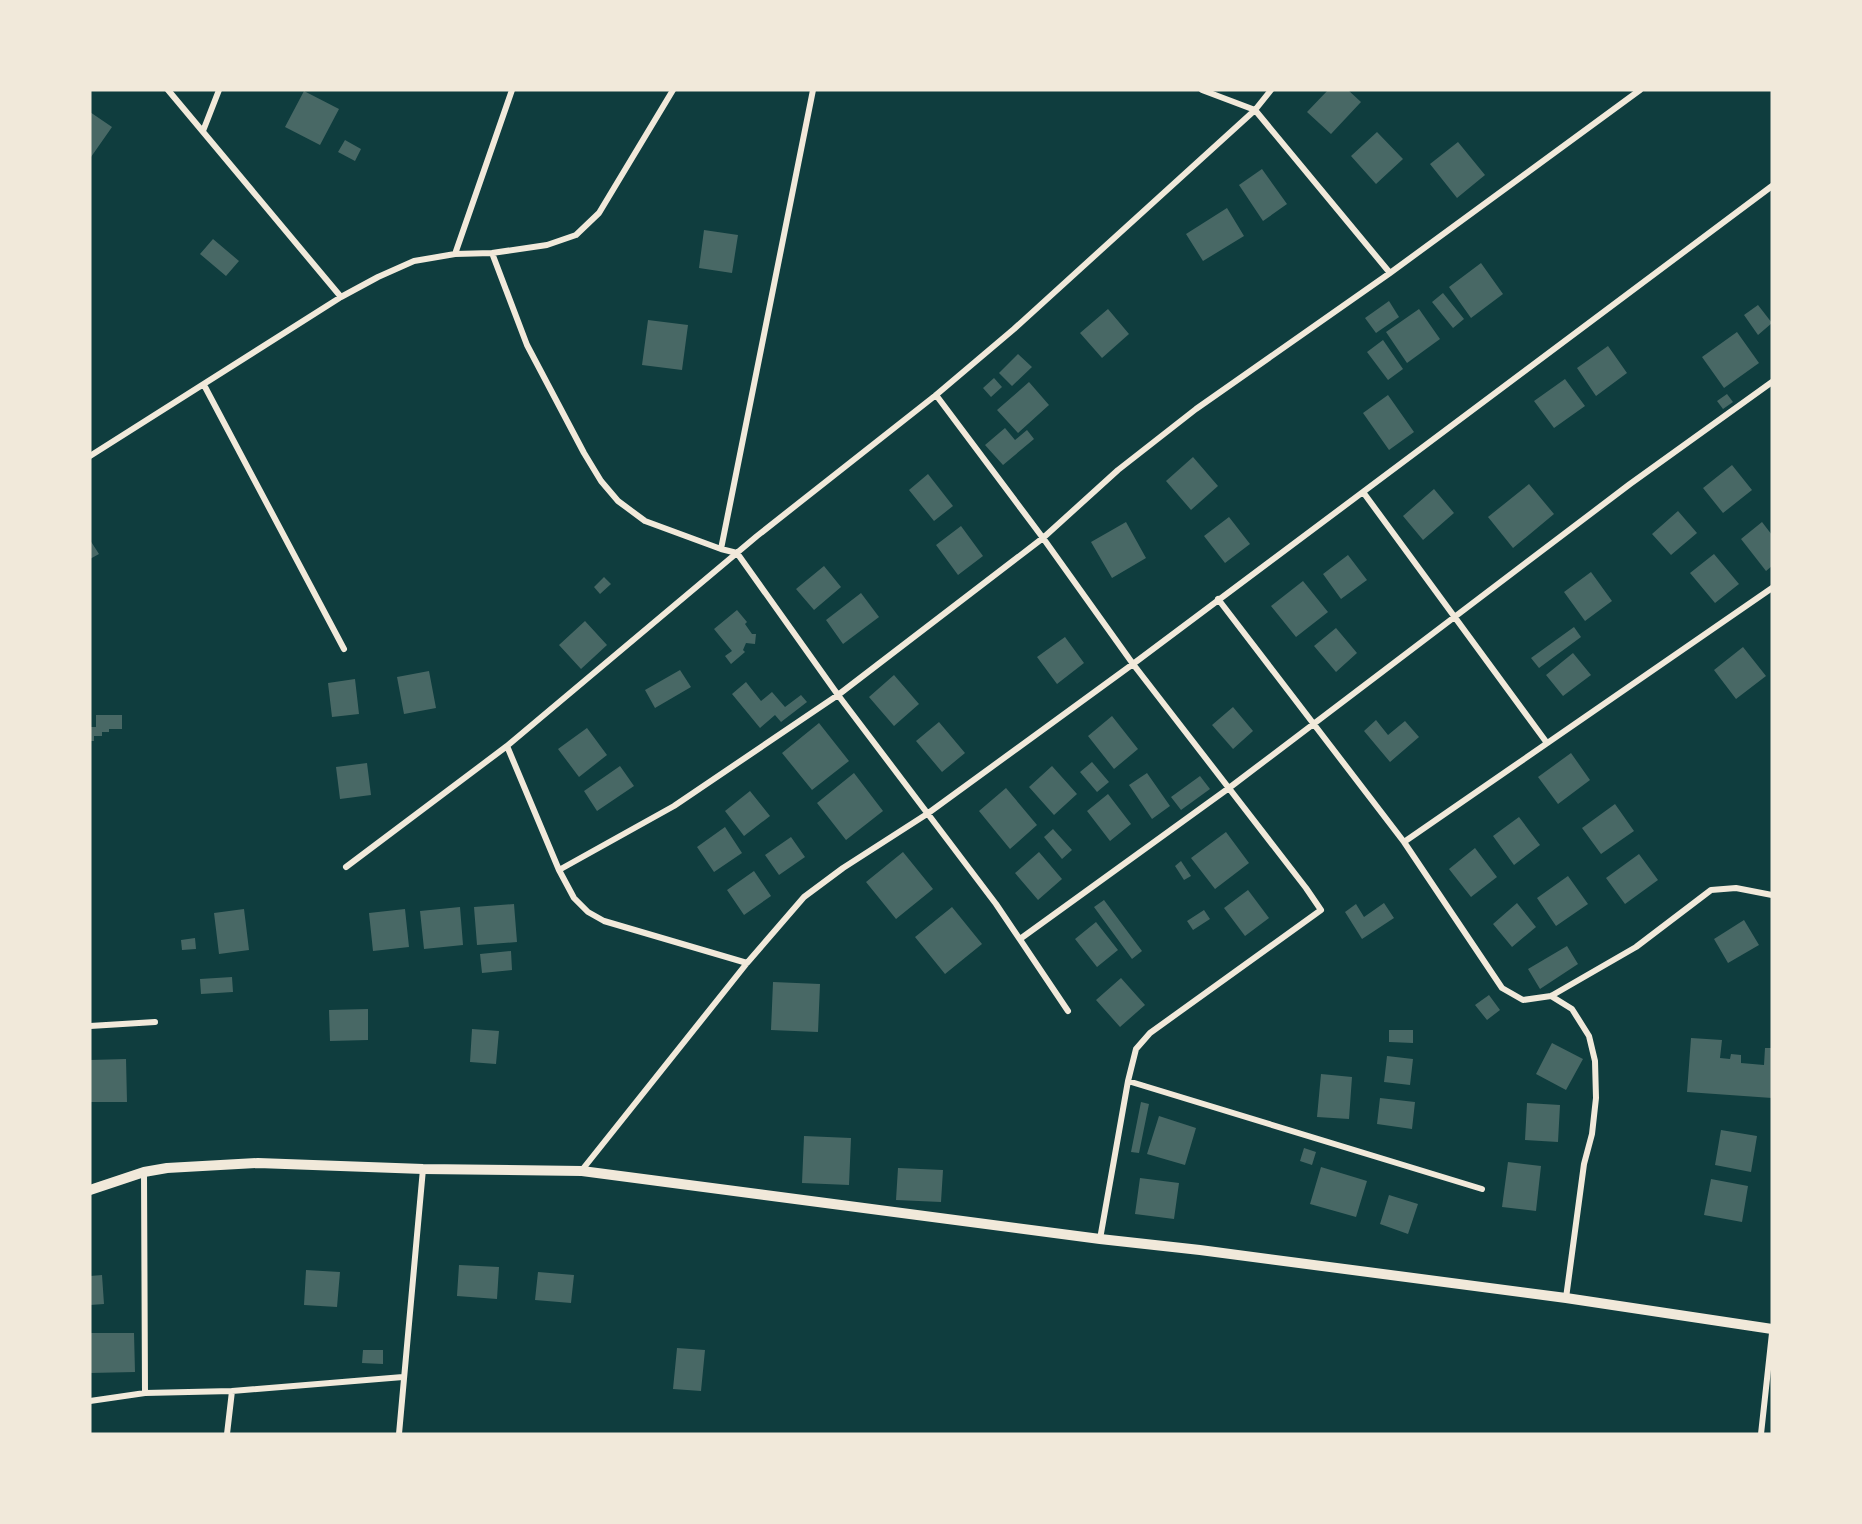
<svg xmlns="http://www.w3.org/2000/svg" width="1862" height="1524" viewBox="0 0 1862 1524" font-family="'Sofia Sans Condensed',sans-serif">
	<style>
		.building { fill: #486865 }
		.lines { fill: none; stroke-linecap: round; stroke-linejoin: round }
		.minor { stroke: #f1e9da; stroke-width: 6 }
		.tertiary { stroke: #f1e9da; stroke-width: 10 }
	</style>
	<rect width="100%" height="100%" fill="#0f3d3e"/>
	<path class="building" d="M1328 90H1348L1361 102 1331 134 1307 112Z
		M304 91 339 109 320 145 285 127Z
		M90 112 112 127 91 157 90 156Z
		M1377 132 1403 159 1376 184 1351 156Z
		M345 140 361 149 355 161 338 152Z
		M1458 142 1485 175 1457 198 1430 164Z
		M1262 169 1287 204 1263 221 1239 185Z
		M1227 208 1244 236 1203 261 1186 234Z
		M704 230 738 235 732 273 699 268Z
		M213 239 239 261 226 276 200 254Z
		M1481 263 1503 294 1471 318 1449 287Z
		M1443 293 1464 319 1453 328 1432 302Z
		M1389 301 1399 317 1376 333 1365 318Z
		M1758 305 1772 323 1758 335 1744 315Z
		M1108 309 1129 334 1102 358 1080 333Z
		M1419 309 1440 339 1407 363 1386 332Z
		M648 320 688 325 682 370 642 365Z
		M1737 332 1759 363 1724 388 1702 357Z
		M1383 340 1403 369 1388 380 1367 352Z
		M1608 346 1627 373 1596 396 1577 368Z
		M1018 354 1032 367 1012 386 999 373Z
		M994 378 1002 387 991 397 983 388Z
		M1565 379 1585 406 1554 428 1534 401Z
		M1029 382 1049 405 1018 433 997 410Z
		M1727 394 1733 402 1723 409 1717 401Z
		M1388 395 1414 432 1389 450 1363 413Z
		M1005 428 1015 440 1027 430 1034 439 1003 465 985 445Z
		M1193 457 1218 486 1191 510 1166 481Z
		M1732 465 1752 490 1723 513 1703 488Z
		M928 474 953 506 934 521 909 490Z
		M1529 484 1554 514 1513 548 1488 517Z
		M1434 489 1454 513 1423 540 1403 516Z
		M1678 511 1697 533 1671 555 1652 534Z
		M1229 517 1250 544 1225 563 1204 536Z
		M1126 522 1146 558 1112 578 1091 542Z
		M1762 522 1772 535V566L1766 571 1741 539Z
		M961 526 983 556 958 575 936 545Z
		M90 540 99 554 90 559Z
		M1714 554 1739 584 1715 603 1690 573Z
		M1348 555 1367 580 1341 599 1323 574Z
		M824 566 841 587 814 610 796 589Z
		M1591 572 1612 601 1585 621 1564 592Z
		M604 577 611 584 600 594 594 587Z
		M1303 581 1328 612 1296 637 1271 606Z
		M861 593 879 617 843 644 826 620Z
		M737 610 747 622 745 624 752 634H756L755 644 746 643 743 650 745 652 731 664 725 656 732 651 714 629Z
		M585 621 607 645 581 669 559 645Z
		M1574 627 1581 637 1539 668 1531 658Z
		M1336 628 1357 653 1336 672 1314 646Z
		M1065 637 1084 663 1057 684 1037 657Z
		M1743 647 1766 676 1736 699 1714 670Z
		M1573 653 1591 675 1563 696 1546 675Z
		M680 670 691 687 655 708 645 690Z
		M429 671 436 708 404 714 397 677Z
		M894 675 919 704 894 726 869 697Z
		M355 679 359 714 332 717 328 683Z
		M746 682 761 701 772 692 785 707 801 695 807 702 781 722 775 715 760 728 732 694Z
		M1233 707 1253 731 1233 749 1212 725Z
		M96 715H122V729H109V732H102V736H94V741H90V727H96Z
		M1112 716 1138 749 1114 769 1088 736Z
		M1376 720 1388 735 1405 721 1419 737 1390 762 1364 731Z
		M939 722 965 753 942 772 916 741Z
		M819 723 849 761 812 790 782 753Z
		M587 728 607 755 579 777 558 749Z
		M1571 753 1590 780 1558 804 1538 777Z
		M1092 762 1109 782 1097 792 1080 772Z
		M367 763 371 795 340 799 336 767Z
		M620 766 634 786 597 811 584 791Z
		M1052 766 1077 794 1054 815 1029 787Z
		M854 773 883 811 846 840 817 803Z
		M1147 773 1170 806 1152 819 1129 785Z
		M1200 776 1210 789 1181 810 1171 797Z
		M1006 788 1037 825 1010 849 979 811Z
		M750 791 770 816 744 836 725 811Z
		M1108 794 1131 824 1110 841 1087 811Z
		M1615 804 1634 831 1601 854 1582 828Z
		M1519 817 1540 845 1514 865 1493 836Z
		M725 827 742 853 714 872 697 847Z
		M1053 829 1072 850 1062 859 1044 837Z
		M1226 832 1249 863 1215 889 1191 858Z
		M791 837 805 857 779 875 765 855Z
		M1475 848 1497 877 1471 897 1449 869Z
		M903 852 933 889 896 919 866 882Z
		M1039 852 1062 879 1038 900 1015 873Z
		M1639 854 1658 880 1625 904 1606 878Z
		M1181 861 1191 876 1184 880 1175 866Z
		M754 871 771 896 744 915 727 890Z
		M1568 876 1588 904 1556 926 1537 898Z
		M1248 890 1269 918 1245 936 1224 908Z
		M1104 900 1142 951 1132 959 1094 907Z
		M1384 903 1394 918 1362 939 1345 912 1356 904 1364 917Z
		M1517 903 1536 927 1512 947 1493 924Z
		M514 904 517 942 477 945 474 907Z
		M460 907 463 945 424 949 420 911Z
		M952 907 982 944 945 974 915 937Z
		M244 909 249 950 219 954 214 913Z
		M405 909 409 947 373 951 369 913Z
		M1204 910 1210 919 1193 930 1187 921Z
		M1744 920 1759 945 1728 963 1714 939Z
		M1096 922 1118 950 1097 967 1075 939Z
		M195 938 196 949 182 950 181 940Z
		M1567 946 1578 964 1540 989 1528 969Z
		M511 951 512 970 482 973 480 954Z
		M232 977 233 992 201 994 200 979Z
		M1121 978 1145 1005 1120 1027 1096 1000Z
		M773 982 820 984 818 1032 771 1030Z
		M1489 995 1500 1010 1487 1020 1475 1005Z
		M368 1009V1040L330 1041 329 1010Z
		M472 1029 499 1031 496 1064 470 1062Z
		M1389 1030H1413V1043L1389 1042Z
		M1691 1038 1722 1040 1720 1058 1730 1059 1731 1054 1741 1055V1063L1764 1065 1765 1048H1772V1098L1687 1092Z
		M1552 1043 1583 1059 1566 1090 1536 1074Z
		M1387 1056 1413 1059 1410 1085 1384 1082Z
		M126 1059 127 1102H90V1060Z
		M1321 1074 1352 1077 1349 1119 1317 1117Z
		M1380 1098 1415 1102 1412 1129 1377 1124Z
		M1141 1102 1149 1104 1139 1153 1131 1152Z
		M1527 1103 1560 1105 1558 1142 1525 1140Z
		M1159 1116 1196 1128 1185 1165 1147 1154Z
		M1721 1130 1757 1136 1751 1172 1715 1165Z
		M804 1136 851 1138 849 1185 802 1183Z
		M1304 1148 1316 1152 1312 1165 1300 1161Z
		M1508 1162 1541 1166 1536 1211 1502 1207Z
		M1321 1167 1367 1181 1356 1217 1310 1204Z
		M898 1168 943 1170 941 1202 896 1200Z
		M1140 1178 1179 1183 1174 1219 1135 1214Z
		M1711 1179 1748 1186 1742 1222 1704 1215Z
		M1389 1195 1418 1204 1408 1234 1380 1224Z
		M459 1265 499 1267 497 1299 457 1296Z
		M306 1270 340 1272 337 1307 304 1305Z
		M538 1272 574 1275 571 1303 535 1300Z
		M102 1275 104 1304 90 1305V1276Z
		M90 1333H134L135 1372 90 1373Z
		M677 1348 705 1350 701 1391 673 1389Z
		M363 1350H383V1364L362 1363Z"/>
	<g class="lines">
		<path class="minor" d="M168 90 341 297
			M1202 90 1255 110 1390 273
			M203 131 219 90
			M492 253 527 345 584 453 601 481 618 501 645 521 721 549 737 553 838 695 996 904 1068 1011
			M455 254 512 90
			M204 385 344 649
			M936 395 1043 538 1133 664 1306 888 1321 910 1150 1033 1136 1049 1128 1081 1100 1239
			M90 456 341 297 378 277 414 261 455 254 492 253 547 245 576 235 599 213 673 90
			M1363 492 1547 743
			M721 549 813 90
			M1218 599 1404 842 1502 988 1523 1000 1551 996 1636 947 1711 890 1736 888 1772 895
			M507 746 559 870 574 898 588 912 604 921 747 963
			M1404 842 1772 588
			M346 867 507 746 757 536 936 395 1014 329 1255 110 1271 90
			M559 870 674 806 838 695 1043 538 1118 470 1196 409 1390 273 1640 90
			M1020 939 1229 788 1630 484 1772 382
			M1551 996 1572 1009 1589 1036 1595 1061 1596 1098 1592 1134 1584 1164 1566 1298
			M90 1026 155 1022
			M1128 1081 1482 1189
			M582 1170 747 963 804 897 843 868 927 814 1133 664 1772 186
			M144 1172 145 1393
			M90 1401 145 1393 232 1391 403 1377
			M227 1434 232 1391
			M399 1434 423 1169
			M1761 1434 1772 1333"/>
		<path class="tertiary" d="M90 1190 144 1172 167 1168 258 1163 423 1169 582 1171 1100 1239 1200 1250 1566 1298 1772 1329"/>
	</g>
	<rect width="1862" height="1524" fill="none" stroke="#f1e9da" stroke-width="183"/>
</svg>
